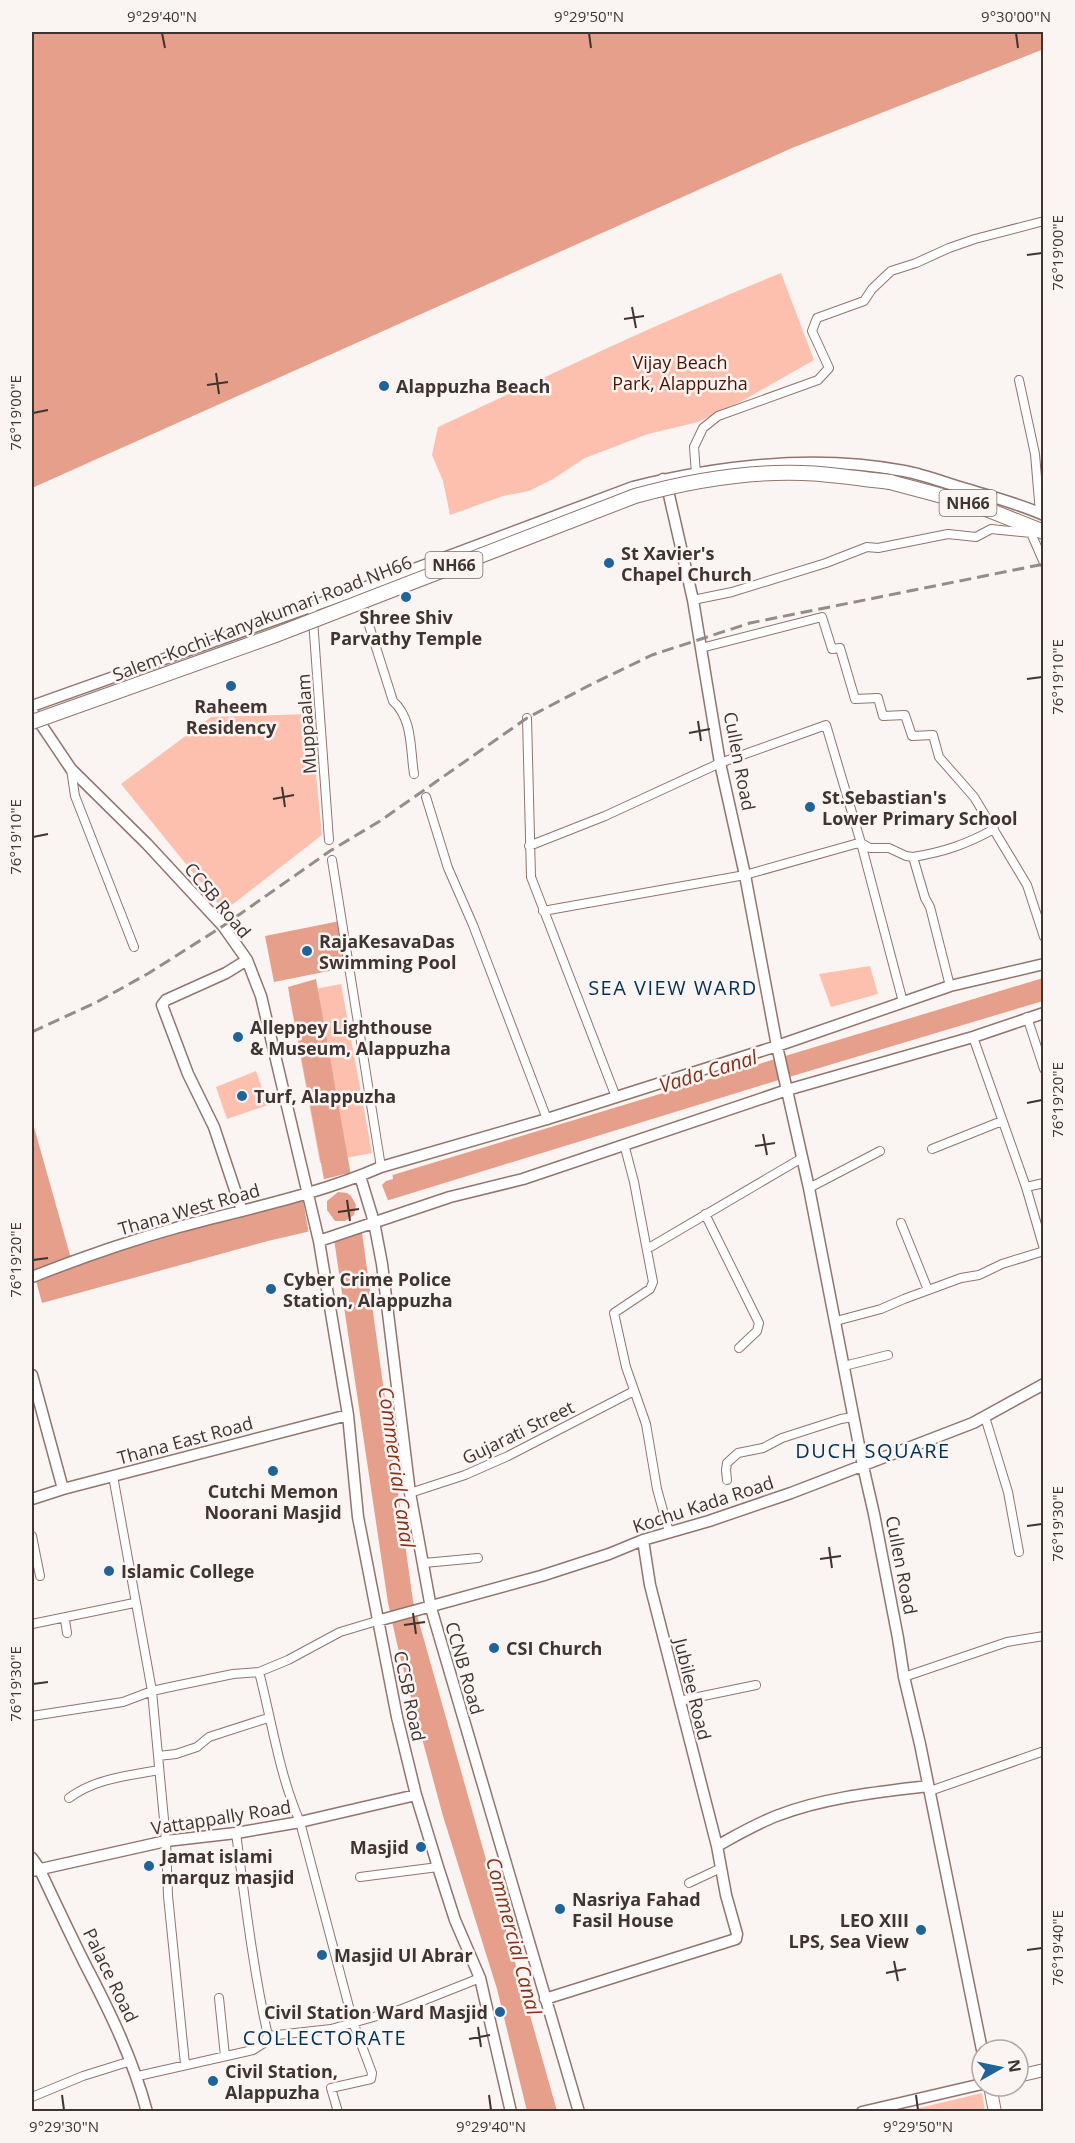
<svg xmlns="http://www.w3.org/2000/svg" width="1075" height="2143" viewBox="0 0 1075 2143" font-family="'Open Sans',sans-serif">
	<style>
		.green { fill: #fec0ae }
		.water { fill: #e69f8b }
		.pier { fill: #faf4f2; fill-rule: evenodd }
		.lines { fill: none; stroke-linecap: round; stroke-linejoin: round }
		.street-casing { stroke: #91756e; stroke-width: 10 }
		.secondary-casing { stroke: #91756e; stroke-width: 13 }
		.primary-casing { stroke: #91756e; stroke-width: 14 }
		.highway-casing { stroke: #91756e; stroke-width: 16 }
		.street { stroke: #fff; stroke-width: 8 }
		.secondary { stroke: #fff; stroke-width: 10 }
		.primary { stroke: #fff; stroke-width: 12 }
		.highway { stroke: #fff; stroke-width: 14 }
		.rail { stroke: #958c89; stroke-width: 3; stroke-dasharray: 12 6; stroke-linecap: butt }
		.highway-bridge-casing { stroke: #91756e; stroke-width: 16; stroke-linecap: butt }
		.highway-bridge { stroke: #fff; stroke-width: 14 }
		.ticks { fill: none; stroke: #403431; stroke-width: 2 }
		.poi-dot { fill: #1f6398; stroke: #faf4f2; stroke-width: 2 }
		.labels { text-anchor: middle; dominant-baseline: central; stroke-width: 5; stroke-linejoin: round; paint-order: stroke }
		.shield { fill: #faf4f2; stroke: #786e6b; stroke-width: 1.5 }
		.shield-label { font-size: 16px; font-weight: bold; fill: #403431 }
		.park-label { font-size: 18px; fill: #501201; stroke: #faf4f2 }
		.poi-label { font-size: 18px; font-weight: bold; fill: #403431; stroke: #faf4f2; text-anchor: start }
		.street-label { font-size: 18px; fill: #403431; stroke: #faf4f2 }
		.neighbourhood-label { font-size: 20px; letter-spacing: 1.5px; fill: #003256; stroke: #faf4f2 }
		.water-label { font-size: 20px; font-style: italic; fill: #84311a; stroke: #faf4f2 }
		.neatline { fill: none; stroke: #403431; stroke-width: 2 }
		.ticks-label { font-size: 15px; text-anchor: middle; fill: #403431 }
	</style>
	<rect width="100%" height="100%" fill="#faf4f2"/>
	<path class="green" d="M781 273 814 360 742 401 698 422 648 434 585 458 553 479 529 491 503 496 450 515 443 481 432 455 438 427C551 374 664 320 781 273Z
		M310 714 322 835 224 911 121 784 211 717Z
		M870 966 878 994 831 1007 819 974Z
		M341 984 372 1153 320 1163 289 994Z
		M256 1071 268 1105 227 1119 216 1087Z
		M982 2093 985 2111H907Z"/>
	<path class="water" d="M32 32H1043L1044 49 792 148 32 488Z
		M340 921 349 967 274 982 265 936Z
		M1043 978V1001L769 1083 373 1205 359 1211 413 1601 557 2111H527L497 1989 443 1816 400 1657 388 1603 332 1226 268 1241 42 1303 32 1266V1120L70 1255 77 1264 326 1190 288 987 316 979 353 1187Z"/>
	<path class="pier" d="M353 1172 355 1183 392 1172 393 1179 386 1181 382 1185 389 1203 362 1213 365 1232 331 1242 329 1229 309 1234 303 1201 300 1202 298 1195 322 1188 321 1180ZM338 1192 347 1193 351 1196 356 1205 354 1215 345 1221H335L327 1210V1201Z"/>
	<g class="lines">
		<defs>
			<path id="street" d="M1019 380 1035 454 1040 513
				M696 474 694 447 703 428 718 416 818 380 829 368 812 331 817 318 864 301 872 289 891 271 916 263 949 248 975 239 1044 221
				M361 600 393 701C413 719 410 749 414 774
				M693 600 732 592 826 563 867 547 878 548 948 534 976 537 991 529 1031 533 1044 563
				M312 606 329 840
				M701 648 822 617 832 649 840 648 855 699 878 698 883 716 905 715 912 736 933 735 939 757 974 797 1027 885 1044 937
				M527 718 531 877 616 1097
				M71 769 75 796 134 947
				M426 797 448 868 473 925 547 1119
				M529 846 605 816 720 763 826 725 861 843 903 1002
				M913 857C944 852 967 844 994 829
				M332 860 381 1167
				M543 911 745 875 855 844 861 843 870 848H889L906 856 913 857 925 898 930 907 950 986
				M1027 1017 1044 1069
				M973 1037 1026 1187 1044 1249
				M624 1144 634 1182 653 1282 650 1289 614 1313 626 1367 646 1424 657 1489 669 1532
				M932 1149 1002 1121
				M1026 1187 1044 1183
				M809 1188 880 1151
				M705 1214 759 1323 757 1331 739 1348
				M901 1223 928 1290
				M647 1249 802 1158
				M836 1321 881 1309 904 1299 961 1278 979 1275 1002 1264 1044 1251
				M844 1366 888 1355
				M985 1417 1008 1492 1019 1552
				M113 1476 152 1691 166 1841 168 1896 185 2064
				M727 1480 726 1470 727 1463 738 1453 763 1448 782 1438 841 1419 853 1417
				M410 1493 465 1475 508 1456 634 1391
				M32 1536 40 1576
				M424 1563 478 1558
				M32 1624 66 1617
				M67 1633 65 1620 66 1617 134 1603
				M259 1672C272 1722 279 1774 300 1822L353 2022 372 2073 371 2079 331 2088 338 2112
				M904 1677 1007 1642 1044 1636
				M679 1701 756 1685
				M32 1716 123 1702 152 1691 175 1686 233 1674 259 1672 288 1660 340 1632 377 1621
				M158 1756 176 1754 197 1747 209 1737 268 1718
				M930 1791 1044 1751
				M69 1798C96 1778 128 1776 159 1770
				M360 1877 438 1867
				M689 1883 721 1868
				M219 1998 225 2056
				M268 2036 331 2029 402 2009 480 1978
				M138 2076 253 2050 264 2043 268 2036C253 1969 245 1900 236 1833
				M32 2097 83 2076 131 2061"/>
			<path id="secondary" d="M663 479 669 495 693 600 720 763 745 875 777 1046 809 1188 863 1466 874 1514 898 1638 904 1677 920 1744 982 2050
				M32 706 358 590 633 487C721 465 814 454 904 471 926 475 948 484 970 490 995 498 1020 504 1044 515
				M32 711 71 769 147 844 223 926 247 960 261 996 319 1241 348 1415 358 1517 397 1717 416 1795 438 1867 455 1920 480 1978 511 2112
				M360 1176 374 1222 382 1264 410 1493 431 1608 579 2112
				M242 1211 214 1127 188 1074 162 1005 166 1000 226 973 247 960
				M319 1241 450 1197 523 1179 787 1090 973 1037 1044 1013
				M32 1277C80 1258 129 1241 179 1227 246 1209 317 1195 381 1167L547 1119 777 1046 950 986 1044 964
				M32 1375 63 1489
				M32 1499 63 1489 348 1415
				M643 1540 650 1585 717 1846
				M377 1621 541 1576 609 1554 643 1540 709 1521 791 1493 973 1423 1044 1384
				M32 1858 39 1868C54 1900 69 1932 85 1964 110 2012 133 2059 147 2112
				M32 1871 166 1841 236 1833 300 1822 416 1795
				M545 1999 736 1939 737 1934 726 1895 717 1846C737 1835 757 1823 779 1815 826 1797 879 1792 928 1786
				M862 2112 982 2084"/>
			<path id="primary" d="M1018 2076 1044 2070
				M990 2086 995 2112"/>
			<path id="highway" d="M890 482 976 505 1044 532"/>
		</defs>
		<use href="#street" class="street-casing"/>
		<use href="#secondary" class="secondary-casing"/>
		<use href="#primary" class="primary-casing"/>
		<use href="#highway" class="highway-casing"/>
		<use href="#street" class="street"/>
		<use href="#secondary" class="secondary"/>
		<use href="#primary" class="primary"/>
		<use href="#highway" class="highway"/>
		<path class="rail" d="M32 1032 97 1002 149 973 223 926 330 851 380 821 527 718 588 686 652 655 750 623 1044 564"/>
		<defs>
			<path id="highway-bridge" d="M32 722 273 636 635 496C689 481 746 471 803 473 832 474 861 479 890 482"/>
		</defs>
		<use href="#highway-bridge" class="highway-bridge-casing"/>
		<use href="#highway-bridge" class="highway-bridge"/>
	</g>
	<path class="ticks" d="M162 33 165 48M589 33 591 48M1016 33 1018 48M1027 255 1042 253M632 307 636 328M624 319 644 316M216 373 219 394M207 385 228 382M33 413 48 410M1027 679 1042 677M698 721 701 741M689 733 710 729M282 787 285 807M273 799 294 795M33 837 48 834M1027 1103 1042 1100M763 1134 767 1155M755 1146 775 1143M347 1200 350 1221M338 1212 359 1209M33 1260 48 1258M1027 1526 1042 1524M829 1547 832 1568M820 1559 841 1556M413 1613 416 1634M404 1625 425 1622M33 1684 48 1682M1027 1950 1042 1948M894 1961 898 1981M886 1973 906 1969M478 2027 481 2047M469 2039 490 2035M62 2095 64 2110M489 2095 491 2110M916 2095 918 2110"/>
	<g class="poi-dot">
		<circle cx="384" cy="386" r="6"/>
		<circle cx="609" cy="563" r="6"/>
		<circle cx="406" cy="597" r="6"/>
		<circle cx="231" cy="686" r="6"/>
		<circle cx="810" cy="807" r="6"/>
		<circle cx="307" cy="951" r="6"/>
		<circle cx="238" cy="1037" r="6"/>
		<circle cx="242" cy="1096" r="6"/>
		<circle cx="271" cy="1289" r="6"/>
		<circle cx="273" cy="1471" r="6"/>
		<circle cx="109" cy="1571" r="6"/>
		<circle cx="494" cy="1648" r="6"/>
		<circle cx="421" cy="1847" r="6"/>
		<circle cx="149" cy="1866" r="6"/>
		<circle cx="560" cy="1909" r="6"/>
		<circle cx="921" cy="1930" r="6"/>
		<circle cx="322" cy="1955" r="6"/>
		<circle cx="500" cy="2012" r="6"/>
		<circle cx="213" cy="2081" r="6"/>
	</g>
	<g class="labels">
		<g class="shield">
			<rect x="939.5" y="490" width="57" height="26" rx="4.5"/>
			<rect x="425.5" y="552" width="57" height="26" rx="4.5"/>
		</g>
		<g class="shield-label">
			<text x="968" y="503">NH66</text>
			<text x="454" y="565">NH66</text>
		</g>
		<g class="park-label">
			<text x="680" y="362">Vijay Beach<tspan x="680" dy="21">Park, Alappuzha</tspan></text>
		</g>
		<g class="poi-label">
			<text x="396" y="386">Alappuzha Beach</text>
			<text x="621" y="553">St Xavier's<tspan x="621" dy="21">Chapel Church</tspan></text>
			<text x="406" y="617" text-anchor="middle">Shree Shiv<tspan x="406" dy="21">Parvathy Temple</tspan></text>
			<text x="231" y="706" text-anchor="middle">Raheem<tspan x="231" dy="21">Residency</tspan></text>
			<text x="822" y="797">St.Sebastian's<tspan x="822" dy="21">Lower Primary School</tspan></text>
			<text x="319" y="941">RajaKesavaDas<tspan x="319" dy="21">Swimming Pool</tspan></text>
			<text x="250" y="1027">Alleppey Lighthouse<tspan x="250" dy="21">&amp; Museum, Alappuzha</tspan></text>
			<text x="254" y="1096">Turf, Alappuzha</text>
			<text x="283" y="1279">Cyber Crime Police<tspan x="283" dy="21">Station, Alappuzha</tspan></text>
			<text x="273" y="1491" text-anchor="middle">Cutchi Memon<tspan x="273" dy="21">Noorani Masjid</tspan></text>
			<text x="121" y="1571">Islamic College</text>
			<text x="506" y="1648">CSI Church</text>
			<text x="409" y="1847" text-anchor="end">Masjid</text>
			<text x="161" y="1856">Jamat islami<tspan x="161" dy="21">marquz masjid</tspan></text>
			<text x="572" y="1899">Nasriya Fahad<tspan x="572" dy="21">Fasil House</tspan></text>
			<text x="909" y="1920" text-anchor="end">LEO XIII<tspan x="909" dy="21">LPS, Sea View</tspan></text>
			<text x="334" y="1955">Masjid Ul Abrar</text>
			<text x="488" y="2012" text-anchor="end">Civil Station Ward Masjid</text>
			<text x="225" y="2071">Civil Station,<tspan x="225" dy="21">Alappuzha</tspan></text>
		</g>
		<g class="street-label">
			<text transform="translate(262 618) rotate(-21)">Salem-Kochi-Kanyakumari Road NH66</text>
			<text transform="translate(306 724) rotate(-94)">Muppaalam</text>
			<text transform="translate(740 761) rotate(79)">Cullen Road</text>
			<text transform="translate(218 900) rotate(50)">CCSB Road</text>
			<text transform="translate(189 1209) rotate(-16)">Thana West Road</text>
			<text transform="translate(518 1432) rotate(-26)">Gujarati Street</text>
			<text transform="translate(185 1440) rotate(-15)">Thana East Road</text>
			<text transform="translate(703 1504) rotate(-18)">Kochu Kada Road</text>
			<text transform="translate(902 1565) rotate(79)">Cullen Road</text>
			<text transform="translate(465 1668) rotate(74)">CCNB Road</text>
			<text transform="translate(693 1689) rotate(76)">Jubilee Road</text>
			<text transform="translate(410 1696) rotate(78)">CCSB Road</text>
			<text transform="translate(221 1817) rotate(-9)">Vattappally Road</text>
			<text transform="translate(111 1975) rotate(64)">Palace Road</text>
		</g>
		<g class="neighbourhood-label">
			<text x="673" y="987">SEA VIEW WARD</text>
			<text x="873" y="1450">DUCH SQUARE</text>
			<text x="325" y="2037">COLLECTORATE</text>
		</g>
		<g class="water-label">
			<text transform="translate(708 1071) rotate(-17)">Vada Canal</text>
			<text transform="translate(397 1467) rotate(82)">Commercial Canal</text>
			<text transform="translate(514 1936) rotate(75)">Commercial Canal</text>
		</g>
	</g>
	<rect width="1075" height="2143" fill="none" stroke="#faf4f2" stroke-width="66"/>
	<g transform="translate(1000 2068) rotate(81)"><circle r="28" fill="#faf4f2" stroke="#b0a7a5" stroke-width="1.5"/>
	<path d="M0-4.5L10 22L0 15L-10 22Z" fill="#1f6398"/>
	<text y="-9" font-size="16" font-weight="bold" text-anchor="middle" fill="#403431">N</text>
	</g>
	<rect x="33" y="33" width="1009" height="2077" class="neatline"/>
	<g class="ticks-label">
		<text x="162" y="22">9°29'40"N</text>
		<text x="589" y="22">9°29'50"N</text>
		<text x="1016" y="22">9°30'00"N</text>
		<text transform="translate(1058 253) rotate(-90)" y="5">76°19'00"E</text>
		<text transform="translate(16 413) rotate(-90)" y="5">76°19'00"E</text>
		<text transform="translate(1058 677) rotate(-90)" y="5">76°19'10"E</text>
		<text transform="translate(16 837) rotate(-90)" y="5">76°19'10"E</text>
		<text transform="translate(1058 1100) rotate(-90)" y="5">76°19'20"E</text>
		<text transform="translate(16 1260) rotate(-90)" y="5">76°19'20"E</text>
		<text transform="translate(1058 1524) rotate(-90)" y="5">76°19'30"E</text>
		<text transform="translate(16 1684) rotate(-90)" y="5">76°19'30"E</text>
		<text transform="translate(1058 1948) rotate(-90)" y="5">76°19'40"E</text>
		<text x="64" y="2132">9°29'30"N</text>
		<text x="491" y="2132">9°29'40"N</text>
		<text x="918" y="2132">9°29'50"N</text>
	</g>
</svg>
